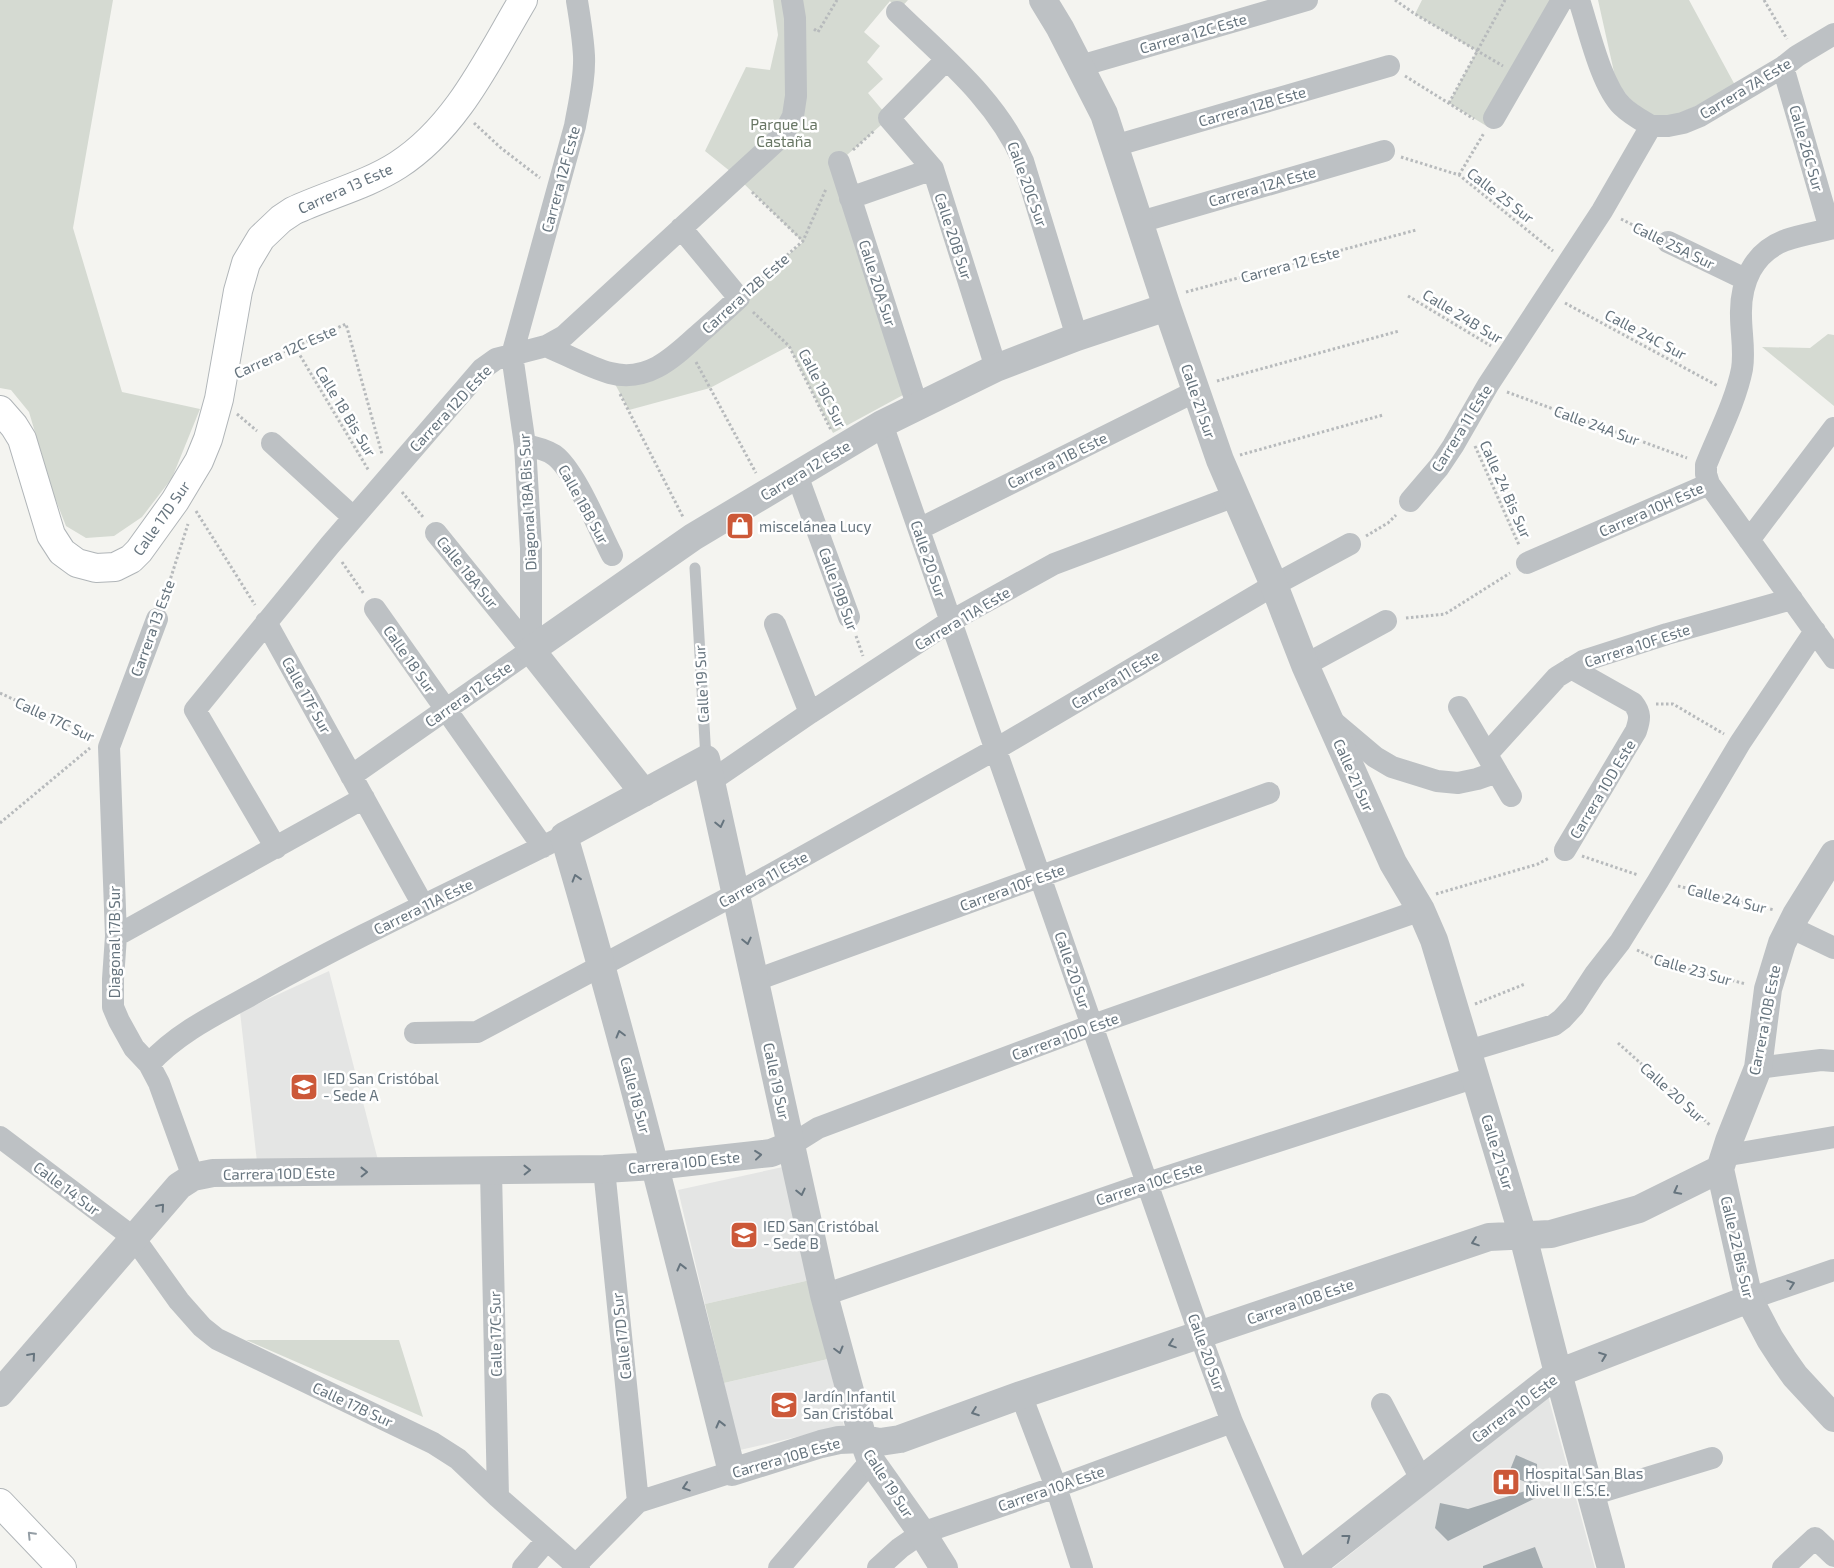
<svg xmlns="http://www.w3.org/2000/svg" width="1834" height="1568" viewBox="0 0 1834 1568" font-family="'Exo 2',sans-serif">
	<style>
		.built { fill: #e4e5e4 }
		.green { fill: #d5dad2 }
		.building { fill: #a4acb0 }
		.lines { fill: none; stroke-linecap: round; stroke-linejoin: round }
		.secondary-casing { stroke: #b0b5b8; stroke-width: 30 }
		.path { stroke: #b7babc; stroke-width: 3; stroke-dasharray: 2.5 2.5; stroke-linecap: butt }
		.service { stroke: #bdc1c4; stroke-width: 11 }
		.minor { stroke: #bdc1c4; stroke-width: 22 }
		.tertiary { stroke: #bdc1c4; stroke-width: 28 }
		.secondary { stroke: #fff; stroke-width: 28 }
		.oneway { stroke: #66747e }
		.oneway2 { stroke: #949ea5 }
		.labels { text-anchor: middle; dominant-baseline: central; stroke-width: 5; stroke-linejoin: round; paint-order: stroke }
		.street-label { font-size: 15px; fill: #66747e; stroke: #fff }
		.park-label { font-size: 15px; fill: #687664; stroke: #fff }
		.poi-label { font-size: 15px; fill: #66747e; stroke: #fff; text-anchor: start }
	</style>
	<rect width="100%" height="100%" fill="#f4f4f0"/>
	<path class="built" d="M329 971 379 1164 257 1162 240 1012Z
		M783 1167 810 1280 705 1304 678 1190Z
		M828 1359 844 1426 740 1450 724 1383Z
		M1548 1396 1595 1568H1333Z"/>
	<path class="green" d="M0 0H113L73 228 122 392 200 409 172 478 142 517 114 536 86 538 66 526 53 493 29 412 11 390 0 388Z
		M773 0H908L897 12 890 1 864 32 880 46 867 62 883 79 868 93 889 118 839 162 903 395 833 433 789 346 710 388 629 410 609 373 632 374 739 298 803 242 736 176 705 151 746 67 770 70 778 35Z
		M1422 0H1562L1488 127 1449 103 1477 51 1415 14Z
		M1598 0H1689L1736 87 1672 117 1654 118 1630 99 1616 81Z
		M1828 334 1834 335V406L1762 347 1810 348Z
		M810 1280 828 1359 724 1383 705 1304Z
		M246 1340H399L423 1417Z"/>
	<path class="building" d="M1516 1455 1537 1464 1538 1487 1543 1486 1546 1493 1448 1541 1435 1528 1440 1503 1468 1509 1538 1487 1508 1475Z
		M1535 1547 1543 1568H1483V1566Z"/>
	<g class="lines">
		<defs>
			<path id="secondary" d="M0 410 14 426 22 439 51 535 62 552 77 563 96 568 115 567 131 559 139 551 175 501 199 461 208 439 219 399 238 291 246 263 261 238 281 219 293 211C327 195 367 185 398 165 457 127 488 59 523 0
				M0 1503 62 1568"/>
		</defs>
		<use href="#secondary" class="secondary-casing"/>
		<path class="path" d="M1395 0 1415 14 1503 66
			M1764 0 1787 39
			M814 29 818 32 837 0
			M1405 76 1474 119
			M1449 103 1505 0
			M474 123 501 148 540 178
			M853 150 874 131
			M1401 157 1459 175 1553 251
			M1459 175 1484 133
			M752 192 803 241
			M1621 219 1651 234
			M753 285 803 241 826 189
			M1186 292 1416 230
			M1408 296 1491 346
			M1565 303 1718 386
			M753 312 789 346 831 430
			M295 347 369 471
			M696 362 756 473
			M247 368 346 324 382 454
			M1217 381 1399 331
			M1507 392 1687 458
			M620 394 683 517
			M237 414 257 431
			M1475 446 1519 545
			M1240 455 1383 415
			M402 492 423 517
			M196 511 255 605
			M1366 536 1388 523 1396 515
			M342 562 364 594
			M163 602 188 524
			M1406 618 1445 614 1510 573
			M856 636 863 656
			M0 693 92 736
			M1656 704H1673L1724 734
			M0 823 90 748
			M1582 856 1638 875
			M1678 886 1774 910
			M1436 894 1538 864 1549 858
			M1637 950 1664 963 1746 984
			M1475 1004 1525 984
			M1618 1043 1711 1126"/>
		<path class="service" d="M695 568 706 759"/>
		<path class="minor" d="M1579 0C1589 30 1601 85 1622 106 1630 114 1641 120 1651 126
			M897 12C943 57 997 100 1023 161L1077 337
			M946 60 889 118 933 169 996 368
			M1080 66 1307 0
			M1783 67 1830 229
			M1494 118 1562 0
			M1651 126H1668L1683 123 1700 116 1783 67 1797 56 1834 34
			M1114 146 1389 66
			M839 162 917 405
			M850 198 933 169
			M1140 222 1384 151
			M1834 228C1818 232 1801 235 1786 240 1753 252 1740 283 1741 316 1741 333 1745 351 1742 369 1736 400 1718 435 1706 465V474L1709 484 1834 658
			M1668 242 1745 279
			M546 346C565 354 591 368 610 373 648 383 674 357 699 334 713 322 726 310 739 298L681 228
			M882 424 1200 1335 1232 1422 1296 1568
			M272 443 353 517
			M525 445C536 447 545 449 554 455 575 470 599 530 612 555
			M797 475 849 617
			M1410 501 1439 467 1453 446 1488 385 1602 211 1651 126
			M919 529 1196 391
			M436 533 531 650
			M1749 540 1834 428
			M1527 563 1709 484
			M375 609 543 847
			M157 619 109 747 116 936 113 979V1007L119 1021 134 1048 149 1064 159 1083 193 1177
			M266 622 423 905
			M775 624 810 713
			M531 650V548L525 445 512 355 575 126C579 103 585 79 584 56 583 37 580 19 577 1
			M1305 665 1386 621
			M1459 707 1511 796
			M1330 719 1375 757 1392 767 1421 776 1437 781 1458 783 1477 779 1497 772
			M1487 754 1557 677 1583 661 1667 634 1792 599
			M351 776 531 650
			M711 781 810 713 951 621 1054 564 1235 496
			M276 848 195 710 330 545 482 369 496 359 546 346 564 336 783 135 793 116 796 96 795 18 792 0
			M1565 850 1636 731C1640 719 1641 713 1633 703L1571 668
			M1790 927 1834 948
			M116 936 364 798
			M756 980 1269 793
			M415 1033 477 1032 736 894 996 749 1274 585 1350 544
			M1468 1051 1554 1025 1562 1019 1574 1006 1595 974 1620 942 1658 881 1740 743 1815 631
			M149 1064C180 1030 223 1011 262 989 360 934 463 887 564 836
			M1758 1068 1821 1060 1834 1061
			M0 1137 134 1238 179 1301 202 1327 217 1339 433 1443 458 1459 498 1497 579 1568
			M791 1145 818 1128 1093 1025 1421 910
			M1723 1156 1834 1137
			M604 1169 638 1502
			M491 1171 498 1497
			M824 1295 1148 1183 1476 1077
			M1749 1299 1834 1270
			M1021 1395 1056 1487 1082 1568
			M1382 1404 1421 1479
			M1591 1495 1712 1458
			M576 1565 638 1502 732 1472
			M523 1568 547 1540
			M779 1568 871 1461
			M878 1568 900 1548 922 1533 1056 1487 1232 1422
			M1783 1568 1815 1538 1834 1556"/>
		<path class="tertiary" d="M1043 0 1060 28 1104 114 1167 307 1220 460 1274 585 1305 665 1393 863 1421 910 1434 940 1523 1236 1558 1373 1611 1568
			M644 793 531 650 693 537 882 424 996 368 1077 337 1167 307
			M1834 854 1796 915 1782 943 1768 989 1758 1068 1729 1141 1720 1169 1749 1299 1770 1339 1783 1359 1795 1376 1834 1418
			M0 1393 179 1186 193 1177 213 1173 604 1169 655 1166 771 1153 791 1145
			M944 1568 922 1533 871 1461 863 1439 824 1295 706 759 564 836C626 1046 679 1259 732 1472L821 1444 839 1440 863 1439 880 1442 900 1439 1021 1395 1489 1237 1551 1234 1639 1209 1720 1169
			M1309 1568 1558 1373 1749 1299"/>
		<use href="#secondary" class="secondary"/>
	</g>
	<defs><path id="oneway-chevron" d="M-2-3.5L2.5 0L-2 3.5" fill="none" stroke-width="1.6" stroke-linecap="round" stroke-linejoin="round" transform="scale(1.25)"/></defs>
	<g class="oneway">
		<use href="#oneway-chevron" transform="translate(720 824) rotate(77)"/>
		<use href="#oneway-chevron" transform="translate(576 878) rotate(-107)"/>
		<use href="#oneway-chevron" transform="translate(747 941) rotate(77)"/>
		<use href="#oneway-chevron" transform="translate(620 1034) rotate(-105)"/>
		<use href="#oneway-chevron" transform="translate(758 1155) rotate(-6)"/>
		<use href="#oneway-chevron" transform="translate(527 1170) rotate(-1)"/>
		<use href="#oneway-chevron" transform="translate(364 1172) rotate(-1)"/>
		<use href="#oneway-chevron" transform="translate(1677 1191) rotate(152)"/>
		<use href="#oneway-chevron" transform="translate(801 1192) rotate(77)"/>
		<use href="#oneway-chevron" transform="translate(161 1207) rotate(-49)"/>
		<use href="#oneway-chevron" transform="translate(1475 1242) rotate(161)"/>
		<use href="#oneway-chevron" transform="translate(681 1267) rotate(-104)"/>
		<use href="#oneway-chevron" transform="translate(1791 1284) rotate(-19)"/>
		<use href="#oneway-chevron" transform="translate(1172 1344) rotate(161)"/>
		<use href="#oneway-chevron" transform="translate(839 1350) rotate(75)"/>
		<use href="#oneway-chevron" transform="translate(32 1356) rotate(-49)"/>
		<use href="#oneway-chevron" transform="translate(1603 1356) rotate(-21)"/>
		<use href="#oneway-chevron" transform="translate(975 1412) rotate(160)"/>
		<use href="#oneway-chevron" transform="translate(720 1424) rotate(-104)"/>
		<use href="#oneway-chevron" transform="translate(686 1487) rotate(162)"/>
		<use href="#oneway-chevron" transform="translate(1347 1538) rotate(-38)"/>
	</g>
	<use class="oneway2" href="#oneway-chevron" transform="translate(31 1535) rotate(-134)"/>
	<defs>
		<symbol id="shop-square" viewBox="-11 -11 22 22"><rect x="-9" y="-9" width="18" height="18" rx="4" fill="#cc5838" stroke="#fff"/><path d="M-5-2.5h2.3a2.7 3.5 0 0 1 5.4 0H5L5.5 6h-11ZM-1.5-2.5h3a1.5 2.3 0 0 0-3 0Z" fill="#fff"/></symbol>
		<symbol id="school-square" viewBox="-11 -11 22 22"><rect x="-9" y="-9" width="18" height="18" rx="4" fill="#cc5838" stroke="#fff"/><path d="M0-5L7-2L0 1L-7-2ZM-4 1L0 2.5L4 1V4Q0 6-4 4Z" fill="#fff"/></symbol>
		<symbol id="hospital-square" viewBox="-11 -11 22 22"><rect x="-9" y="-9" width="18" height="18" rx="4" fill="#cc5838" stroke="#fff"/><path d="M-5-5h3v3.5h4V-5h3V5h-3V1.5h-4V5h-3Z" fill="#fff"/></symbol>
	</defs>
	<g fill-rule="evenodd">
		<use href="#shop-square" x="724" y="510" width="32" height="32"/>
		<use href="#school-square" x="288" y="1071" width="32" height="32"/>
		<use href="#school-square" x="728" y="1219" width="32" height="32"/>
		<use href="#school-square" x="768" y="1389" width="32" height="32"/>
		<use href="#hospital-square" x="1490" y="1466" width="32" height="32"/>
	</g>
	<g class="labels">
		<g class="street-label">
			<text transform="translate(1193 33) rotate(-16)">Carrera 12C Este</text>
			<text transform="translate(1745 88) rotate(-31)">Carrera 7A Este</text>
			<text transform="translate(1252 106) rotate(-16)">Carrera 12B Este</text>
			<text transform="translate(1807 148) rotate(74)">Calle 26C Sur</text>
			<text transform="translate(560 179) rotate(-75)">Carrera 12F Este</text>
			<text transform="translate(1028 184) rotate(70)">Calle 20C Sur</text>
			<text transform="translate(1262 186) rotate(-16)">Carrera 12A Este</text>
			<text transform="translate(345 188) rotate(-24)">Carrera 13 Este</text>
			<text transform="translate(1501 195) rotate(38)">Calle 25 Sur</text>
			<text transform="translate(954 236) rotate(72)">Calle 20B Sur</text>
			<text transform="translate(1674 245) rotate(26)">Calle 25A Sur</text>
			<text transform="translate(1290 264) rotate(-15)">Carrera 12 Este</text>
			<text transform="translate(878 283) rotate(72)">Calle 20A Sur</text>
			<text transform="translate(745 293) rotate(-42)">Carrera 12B Este</text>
			<text transform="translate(1463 316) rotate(31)">Calle 24B Sur</text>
			<text transform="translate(1646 334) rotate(28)">Calle 24C Sur</text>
			<text transform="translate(285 351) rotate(-24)">Carrera 12C Este</text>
			<text transform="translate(823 388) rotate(63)">Calle 19C Sur</text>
			<text transform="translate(1199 401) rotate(71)">Calle 21 Sur</text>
			<text transform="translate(450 408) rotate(-47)">Carrera 12D Este</text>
			<text transform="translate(346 411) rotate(59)">Calle 18 Bis Sur</text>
			<text transform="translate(1597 425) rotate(20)">Calle 24A Sur</text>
			<text transform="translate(1461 428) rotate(-58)">Carrera 11 Este</text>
			<text transform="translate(1057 460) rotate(-26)">Carrera 11B Este</text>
			<text transform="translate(805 470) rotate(-31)">Carrera 12 Este</text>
			<text transform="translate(1506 489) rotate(66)">Calle 24 Bis Sur</text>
			<text transform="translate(527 502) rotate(-93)">Diagonal 18A Bis Sur</text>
			<text transform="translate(584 504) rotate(61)">Calle 18B Sur</text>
			<text transform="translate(1651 509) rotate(-24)">Carrera 10H Este</text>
			<text transform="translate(161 518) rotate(-55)">Calle 17D Sur</text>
			<text transform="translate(929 559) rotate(71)">Calle 20 Sur</text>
			<text transform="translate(468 572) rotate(51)">Calle 18A Sur</text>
			<text transform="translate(839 589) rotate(70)">Calle 19B Sur</text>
			<text transform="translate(962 618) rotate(-31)">Carrera 11A Este</text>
			<text transform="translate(152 628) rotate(-70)">Carrera 13 Este</text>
			<text transform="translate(1637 645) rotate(-18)">Carrera 10F Este</text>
			<text transform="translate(410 659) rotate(55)">Calle 18 Sur</text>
			<text transform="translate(1115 679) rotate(-31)">Carrera 11 Este</text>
			<text transform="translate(701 684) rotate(-93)">Calle 19 Sur</text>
			<text transform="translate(468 694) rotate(-35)">Carrera 12 Este</text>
			<text transform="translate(307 695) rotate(61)">Calle 17F Sur</text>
			<text transform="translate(55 719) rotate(25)">Calle 17C Sur</text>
			<text transform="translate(1354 775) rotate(66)">Calle 21 Sur</text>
			<text transform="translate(1602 789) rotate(-59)">Carrera 10D Este</text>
			<text transform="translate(763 879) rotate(-29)">Carrera 11 Este</text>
			<text transform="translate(1012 887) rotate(-20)">Carrera 10F Este</text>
			<text transform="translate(1727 898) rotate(14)">Calle 24 Sur</text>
			<text transform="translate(423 906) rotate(-26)">Carrera 11A Este</text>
			<text transform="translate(114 942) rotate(-90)">Diagonal 17B Sur</text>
			<text transform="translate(1693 969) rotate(16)">Calle 23 Sur</text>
			<text transform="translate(1073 970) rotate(71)">Calle 20 Sur</text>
			<text transform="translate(1764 1020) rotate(-79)">Carrera 10B Este</text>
			<text transform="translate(1065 1036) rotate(-20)">Carrera 10D Este</text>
			<text transform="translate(777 1081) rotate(78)">Calle 19 Sur</text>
			<text transform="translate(1673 1092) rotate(42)">Calle 20 Sur</text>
			<text transform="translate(636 1095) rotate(75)">Calle 18 Sur</text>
			<text transform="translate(1498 1152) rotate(73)">Calle 21 Sur</text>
			<text transform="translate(684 1162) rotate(-6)">Carrera 10D Este</text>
			<text transform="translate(279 1173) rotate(-1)">Carrera 10D Este</text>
			<text transform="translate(1149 1183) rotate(-18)">Carrera 10C Este</text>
			<text transform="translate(67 1188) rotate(37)">Calle 14 Sur</text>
			<text transform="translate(1738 1247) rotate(77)">Calle 22 Bis Sur</text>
			<text transform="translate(1300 1301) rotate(-19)">Carrera 10B Este</text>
			<text transform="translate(495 1334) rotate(-91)">Calle 17C Sur</text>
			<text transform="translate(621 1336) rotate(-96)">Calle 17D Sur</text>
			<text transform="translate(1207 1352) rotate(70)">Calle 20 Sur</text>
			<text transform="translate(353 1404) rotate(25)">Calle 17B Sur</text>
			<text transform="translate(1514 1408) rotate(-37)">Carrera 10 Este</text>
			<text transform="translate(786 1457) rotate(-16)">Carrera 10B Este</text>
			<text transform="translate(889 1483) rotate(57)">Calle 19 Sur</text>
			<text transform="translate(1051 1488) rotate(-19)">Carrera 10A Este</text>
		</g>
		<g class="park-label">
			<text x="784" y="124">Parque La<tspan x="784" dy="17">Castaña</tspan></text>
		</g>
		<g class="poi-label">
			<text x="759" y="526">miscelánea Lucy</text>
			<text x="323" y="1078">IED San Cristóbal<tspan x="323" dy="17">- Sede A</tspan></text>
			<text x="763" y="1226">IED San Cristóbal<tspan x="763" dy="17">- Sede B</tspan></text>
			<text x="803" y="1396">Jardín Infantil<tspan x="803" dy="17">San Cristóbal</tspan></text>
			<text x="1525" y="1473">Hospital San Blas<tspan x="1525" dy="17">Nivel II E.S.E.</tspan></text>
		</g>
	</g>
</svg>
